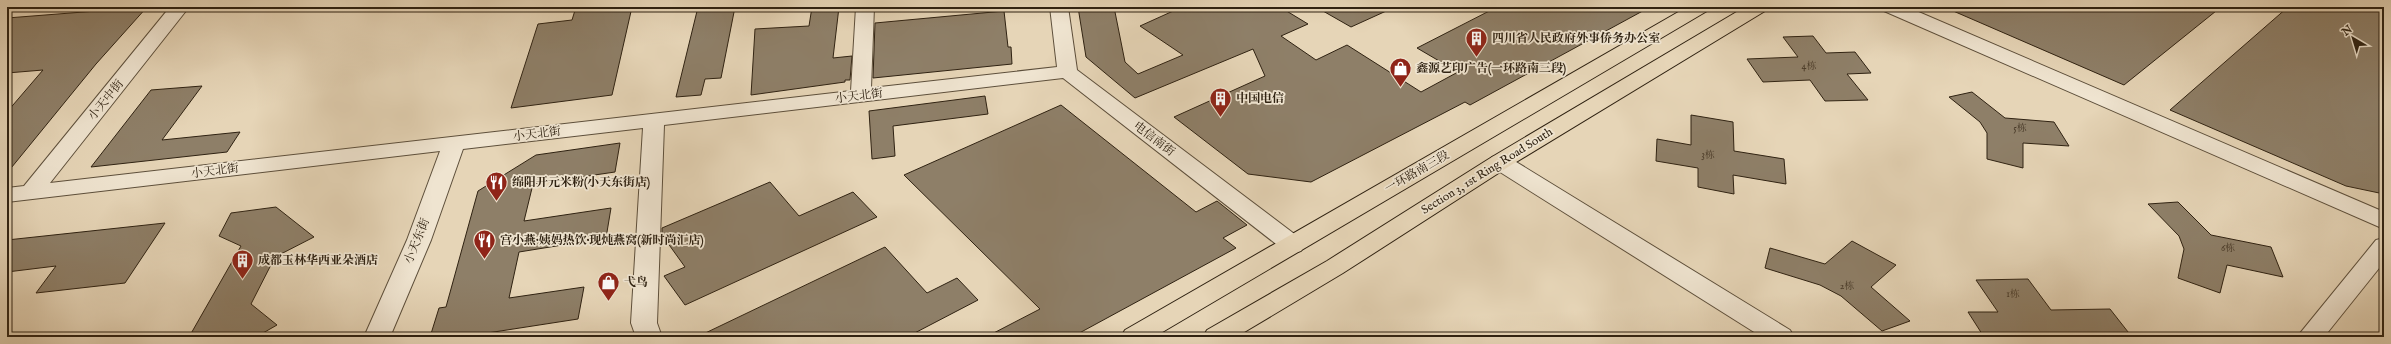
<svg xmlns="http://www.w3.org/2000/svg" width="2391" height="344" viewBox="0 0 2391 344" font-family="'IM FELL English','Noto Serif SC',serif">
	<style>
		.building { fill: #8e7f68; stroke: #2f2212 }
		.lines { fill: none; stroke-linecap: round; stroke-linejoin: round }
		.street-casing { stroke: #5d4f3b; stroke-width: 2 }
		.primary-casing { stroke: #2f2212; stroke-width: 2 }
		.street { fill: #efe4d0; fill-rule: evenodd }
		.primary { fill: #e6d5b7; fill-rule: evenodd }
		.labels { text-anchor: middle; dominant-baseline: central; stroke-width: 3.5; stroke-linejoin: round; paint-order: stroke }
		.number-label { font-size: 10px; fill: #473928 }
		.poi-label { font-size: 12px; font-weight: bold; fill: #2f2212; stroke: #efe4d0; text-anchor: start }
		.street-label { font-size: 12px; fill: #2f2212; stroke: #efe4d0 }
	</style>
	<rect width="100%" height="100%" fill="#e6d5b7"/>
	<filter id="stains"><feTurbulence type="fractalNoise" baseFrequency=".005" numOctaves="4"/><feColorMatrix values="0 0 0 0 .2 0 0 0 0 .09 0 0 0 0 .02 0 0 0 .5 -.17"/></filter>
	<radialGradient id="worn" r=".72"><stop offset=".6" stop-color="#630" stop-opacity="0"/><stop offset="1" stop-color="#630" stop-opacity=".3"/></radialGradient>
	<path class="building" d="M147 7 96 64 7 173V112L43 70 7 73V18Z
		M576 7H632L612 95 511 108 538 24 572 20Z
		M698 7H735L721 78 705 79 701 95 676 97Z
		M812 7H839L833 58 852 56 850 80H845V82L751 95 755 29 809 26Z
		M1078 7H1114L1125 62 1138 74 1183 55 1140 26 1182 7H1280L1308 24 1281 36 1316 60 1347 45 1421 92 1458 72 1417 48 1497 7H1650L1470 105 1465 102 1311 182 1248 174 1174 117 1265 76 1253 49 1135 98 1086 57Z
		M1316 7H1395L1351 27Z
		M1944 7H2221L2124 85Z
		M2288 7H2384V194L2346 186 2170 110Z
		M1004 11 1008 47H1011L1012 64 873 78 875 23Z
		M1813 36 1826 53 1855 52 1871 73 1847 74 1868 100 1825 101 1810 80 1763 82 1747 59 1798 57 1783 37Z
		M202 86 162 140 240 132 227 152 91 167 151 90Z
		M1972 92 2005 118 2054 122 2069 146 2023 143V168L1987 159V133L1980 122 1949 97Z
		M985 96 988 114 893 126 895 156 872 159 869 111Z
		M1061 105 1196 212 1217 201 1247 225 1223 238 1236 248 1072 337H986L1040 309 904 175Z
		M1691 115 1733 122 1734 151 1784 159 1786 184 1733 175 1734 194 1698 187V168L1656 161 1657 139 1691 145Z
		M620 143 615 172 533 184 524 221 611 208 606 238 519 252 509 298 584 287 578 319 481 334 480 337H430L439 308 446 307 478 191 536 155Z
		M770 182 799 216 853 192 877 217 685 305 664 276 685 267 662 235V228Z
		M2178 202 2211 235 2271 247 2283 277 2227 265 2220 293 2178 278 2184 249 2179 236 2148 204Z
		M276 207 314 237 275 257 251 304 277 325 256 337H189L241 246 219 236 231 213Z
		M165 223 125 283 36 293 56 266 7 272V240Z
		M1852 241 1896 265 1871 287 1910 321 1882 331 1841 296 1820 285 1765 268 1770 248 1825 264Z
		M885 247 927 293 957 278 978 300 907 337H697Z
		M2028 279 2051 310 2110 309 2132 337H1984L1968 312H1998L1976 280Z"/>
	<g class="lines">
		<defs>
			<path id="street" d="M170 7H189L50 183 851 91 856 7H874L871 88 1057 67 1050 7H1068L1077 70 1301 239 1305 245 1301 251 1293 253 1285 251 1063 78 664 125 657 323 662 337H636L631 323 643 128 463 149 431 240 390 337H364L407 240 440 151 7 202V188L24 186Z
				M1882 7H1907L2384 212V229L1884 11Z
				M1500 155 1508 157 1790 330 1794 337H1762L1492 167 1489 162 1492 157Z
				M2384 238V262L2324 337H2297L2376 240Z"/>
			<path id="primary" d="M1687 7H1709L1707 11 1154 337H1121L1125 330Z
				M1745 7H1767L1765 11 1508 167 1343 273 1236 337H1203L1207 330 1327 261 1492 157Z"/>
		</defs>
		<use href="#street" class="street-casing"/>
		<use href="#primary" class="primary-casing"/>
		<use href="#street" class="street"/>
		<use href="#primary" class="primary"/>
	</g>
	<defs>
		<symbol id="building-pin" viewBox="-11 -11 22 30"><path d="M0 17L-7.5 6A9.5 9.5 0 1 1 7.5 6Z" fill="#8f2418" stroke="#efe4d0"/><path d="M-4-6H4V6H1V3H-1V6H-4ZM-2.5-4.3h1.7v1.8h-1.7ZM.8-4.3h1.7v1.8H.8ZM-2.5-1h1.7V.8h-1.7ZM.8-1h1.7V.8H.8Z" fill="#fff"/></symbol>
		<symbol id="shop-pin" viewBox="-11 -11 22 30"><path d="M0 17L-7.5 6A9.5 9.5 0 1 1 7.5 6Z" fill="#8f2418" stroke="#efe4d0"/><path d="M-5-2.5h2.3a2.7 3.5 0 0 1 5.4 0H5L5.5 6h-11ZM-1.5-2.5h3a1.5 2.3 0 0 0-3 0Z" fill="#fff"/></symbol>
		<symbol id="restaurant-pin" viewBox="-11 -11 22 30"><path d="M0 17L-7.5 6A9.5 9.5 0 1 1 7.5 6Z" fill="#8f2418" stroke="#efe4d0"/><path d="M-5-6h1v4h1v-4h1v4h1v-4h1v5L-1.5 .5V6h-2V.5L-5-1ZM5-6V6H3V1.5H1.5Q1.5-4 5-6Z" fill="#fff"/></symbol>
	</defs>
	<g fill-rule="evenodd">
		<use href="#building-pin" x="1464" y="26" width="25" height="34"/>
		<use href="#shop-pin" x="1388" y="56" width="25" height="34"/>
		<use href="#building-pin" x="1208" y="86" width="25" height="34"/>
		<use href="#restaurant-pin" x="484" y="170" width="25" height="34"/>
		<use href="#restaurant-pin" x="472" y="228" width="25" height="34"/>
		<use href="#building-pin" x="230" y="248" width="25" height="34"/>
		<use href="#shop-pin" x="596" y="270" width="25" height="34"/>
	</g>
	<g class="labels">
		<g class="number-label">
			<text x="1809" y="66">4栋</text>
			<text x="2020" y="128">5栋</text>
			<text x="1708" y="155">3栋</text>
			<text x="2228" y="248">6栋</text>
			<text x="1847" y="286">2栋</text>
			<text x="2013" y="294">1栋</text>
		</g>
		<g class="poi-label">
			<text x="1492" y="38">四川省人民政府外事侨务办公室</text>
			<text x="1416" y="68">鑫源艺印广告(一环路南三段)</text>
			<text x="1236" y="98">中国电信</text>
			<text x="512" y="182">绵阳开元米粉(小天东街店)</text>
			<text x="500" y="240">宫小燕·姨妈热饮·现炖燕窝(新时尚汇店)</text>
			<text x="258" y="260">成都玉林华西亚朵酒店</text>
			<text x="624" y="282">弋鸟</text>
		</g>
		<g class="street-label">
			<text transform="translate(859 96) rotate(-7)">小天北街</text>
			<text transform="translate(106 100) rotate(-51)">小天中街</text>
			<text transform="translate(537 134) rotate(-7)">小天北街</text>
			<text transform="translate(1154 139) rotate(37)">电信南街</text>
			<text transform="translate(215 171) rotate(-7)">小天北街</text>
			<text transform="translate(1487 171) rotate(-32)">Section 3, 1st Ring Road South</text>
			<text transform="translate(1417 172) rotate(-30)">一环路南三段</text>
			<text transform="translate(417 241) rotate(-68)">小天东街</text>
		</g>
	</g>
	<rect width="2391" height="344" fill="none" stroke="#e6d5b7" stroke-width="24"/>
	<rect x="8" y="8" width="2375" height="328" fill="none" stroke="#2f2212" stroke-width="2"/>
	<rect x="12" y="12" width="2367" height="320" fill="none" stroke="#2f2212"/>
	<g transform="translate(2353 38) rotate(322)" stroke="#efe4d0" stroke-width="3" paint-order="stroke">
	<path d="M0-3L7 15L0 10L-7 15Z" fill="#2f2212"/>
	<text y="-6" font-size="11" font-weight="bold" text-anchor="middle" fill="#2f2212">N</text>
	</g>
	<rect width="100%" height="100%" filter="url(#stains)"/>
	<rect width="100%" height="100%" fill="url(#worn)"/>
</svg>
